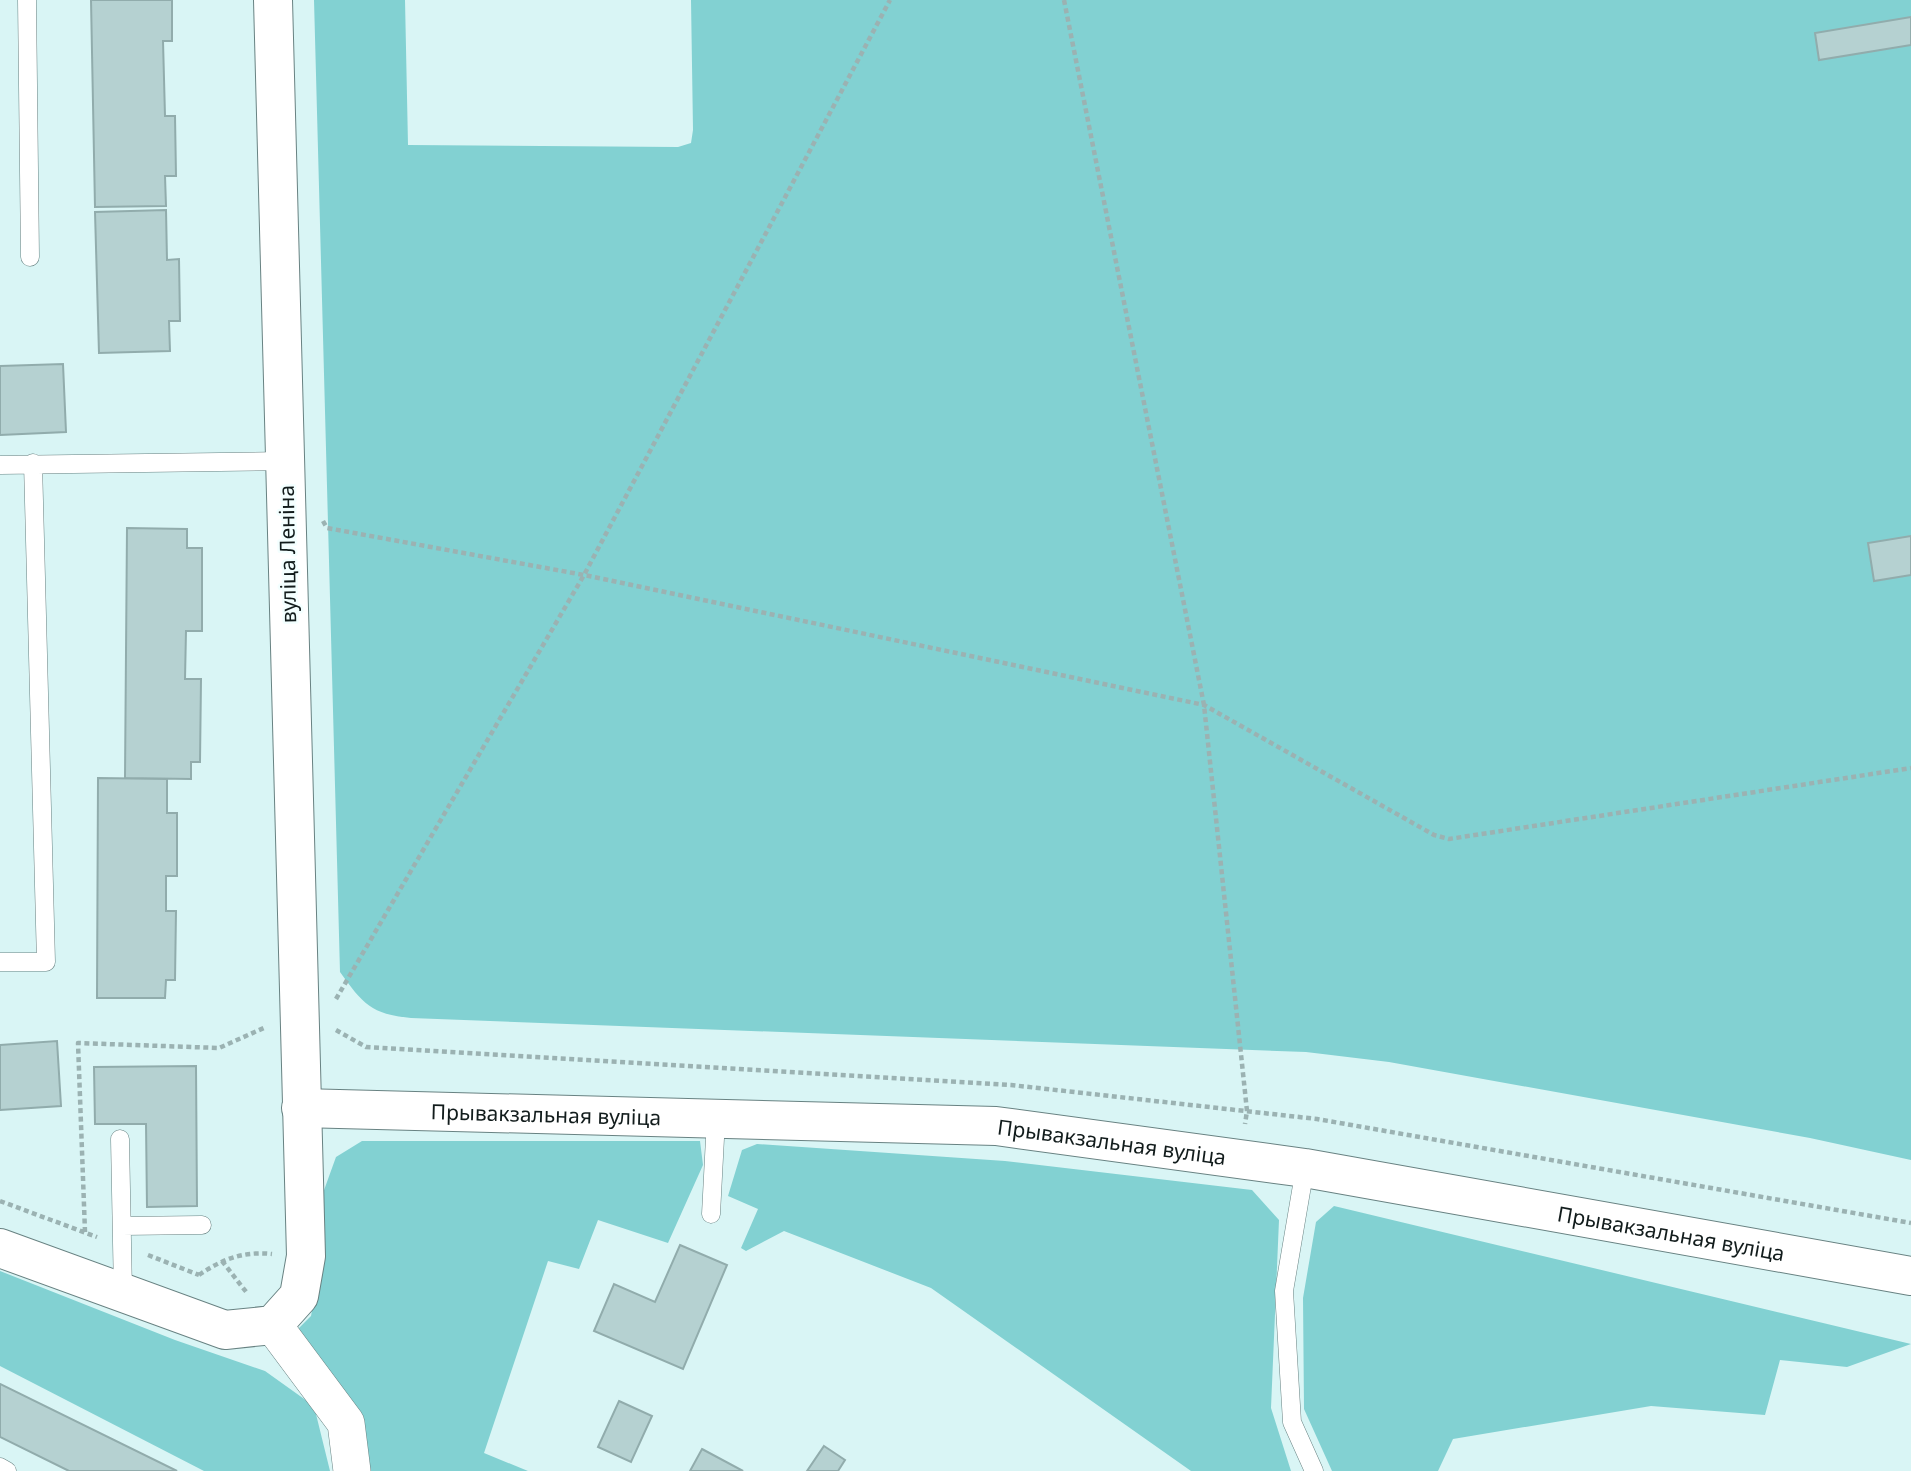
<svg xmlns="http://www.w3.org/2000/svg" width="1911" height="1471" viewBox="0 0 1911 1471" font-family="'Noto Sans',sans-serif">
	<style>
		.green { fill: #82d1d2 }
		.building { fill: #b5d1d1; stroke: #91acac; stroke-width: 2 }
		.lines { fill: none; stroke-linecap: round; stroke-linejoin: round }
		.lane-casing { stroke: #688282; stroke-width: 19 }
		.street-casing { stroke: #688282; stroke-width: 38 }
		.secondary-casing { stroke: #688282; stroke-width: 40 }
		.path { stroke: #9bb2b2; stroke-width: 4.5; stroke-dasharray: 5 3.5; stroke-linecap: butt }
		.lane { stroke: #fff; stroke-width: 18 }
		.street { stroke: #fff; stroke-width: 37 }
		.secondary { stroke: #fff; stroke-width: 38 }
		.labels { text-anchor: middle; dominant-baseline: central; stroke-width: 5; stroke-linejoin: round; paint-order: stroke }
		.street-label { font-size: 21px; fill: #121c1c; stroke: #f3ffff }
	</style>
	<rect width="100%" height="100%" fill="#d9f5f5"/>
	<path class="green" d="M314 0H405L408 145 678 147 691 143 693 130 691 0H1911V1160L1810 1138 1389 1062 1306 1052 411 1018C371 1014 363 1004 340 972Z
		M362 1141H700L703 1165 668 1243 598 1220 579 1269 548 1261 484 1453 528 1471H371L351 1412 295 1332 311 1316 320 1268 319 1204 336 1157Z
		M757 1144 1005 1161 1252 1190 1279 1220 1271 1408 1291 1471H1191L931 1288 784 1231 746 1251 741 1248 758 1209 728 1196 742 1150Z
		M1334 1206 1911 1344 1847 1367 1780 1360 1765 1415 1651 1406 1453 1439 1438 1471H1332L1304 1409 1303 1298 1316 1222Z
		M0 1271 175 1340 265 1371 314 1406 330 1471H204L0 1366Z"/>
	<path class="building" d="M91 0H172V41H163L165 116H175L176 176H165L166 206 95 207Z
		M1911 17V45L1819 60 1815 33Z
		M166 210 167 260 179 259 180 321H169L170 351 99 353 95 212Z
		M63 364 66 432 0 435V366Z
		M127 528 187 529V548H202V631H186L185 679H201L200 762H191V779L125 778Z
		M1911 536V575L1874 581 1868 543Z
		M98 778 167 779V813H177V876H166V911H176L175 980H166L165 998H97Z
		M57 1041 61 1106 0 1110V1045Z
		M196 1066 197 1206 147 1207 146 1124H95L94 1067Z
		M680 1245 727 1265 683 1369 594 1331 614 1284 655 1302Z
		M0 1384 177 1471H69L0 1437Z
		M619 1401 652 1416 631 1462 598 1447Z
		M824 1446 845 1460 838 1471H807Z
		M702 1449 743 1471H690Z"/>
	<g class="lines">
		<defs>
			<path id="lane" d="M27 0 30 257
				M0 465 285 461
				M0 962H46L33 463
				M120 1139 123 1293
				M1305 1168 1284 1291 1292 1422 1314 1471
				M711 1214 716 1119
				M122 1226 202 1225
				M0 1467 7 1471"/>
			<path id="street" d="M273 1325 346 1423 352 1471"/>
			<g id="secondary">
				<path id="s1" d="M301 1108 996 1126 1305 1168 1911 1276"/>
				<path d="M0 1248 225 1330 273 1325 299 1296 306 1256 273 0"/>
			</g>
		</defs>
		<use href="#lane" class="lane-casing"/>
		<use href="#street" class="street-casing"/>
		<use href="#secondary" class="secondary-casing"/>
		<path class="path" d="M1064 0 1204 705 1247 1111 1245 1124
			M323 521 327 528 584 575 1204 705 1434 835 1449 839 1911 768
			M336 999 584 575 890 0
			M336 1030 366 1047 1011 1085 1317 1119 1911 1223
			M0 1201 97 1237
			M85 1232 78 1043 219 1048 266 1027
			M148 1255 199 1275
			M222 1261 247 1293
			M199 1275C222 1259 244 1251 272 1254"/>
		<use href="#lane" class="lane"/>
		<use href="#street" class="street"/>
		<use href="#secondary" class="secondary"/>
	</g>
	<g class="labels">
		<g class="street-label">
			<text transform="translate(287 554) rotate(-91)">вуліца Леніна</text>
			<text stroke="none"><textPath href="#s1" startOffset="245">Прывакзальная вуліца</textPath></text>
			<text stroke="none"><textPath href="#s1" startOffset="812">Прывакзальная вуліца</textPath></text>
			<text stroke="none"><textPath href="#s1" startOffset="1379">Прывакзальная вуліца</textPath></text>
		</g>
	</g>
</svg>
